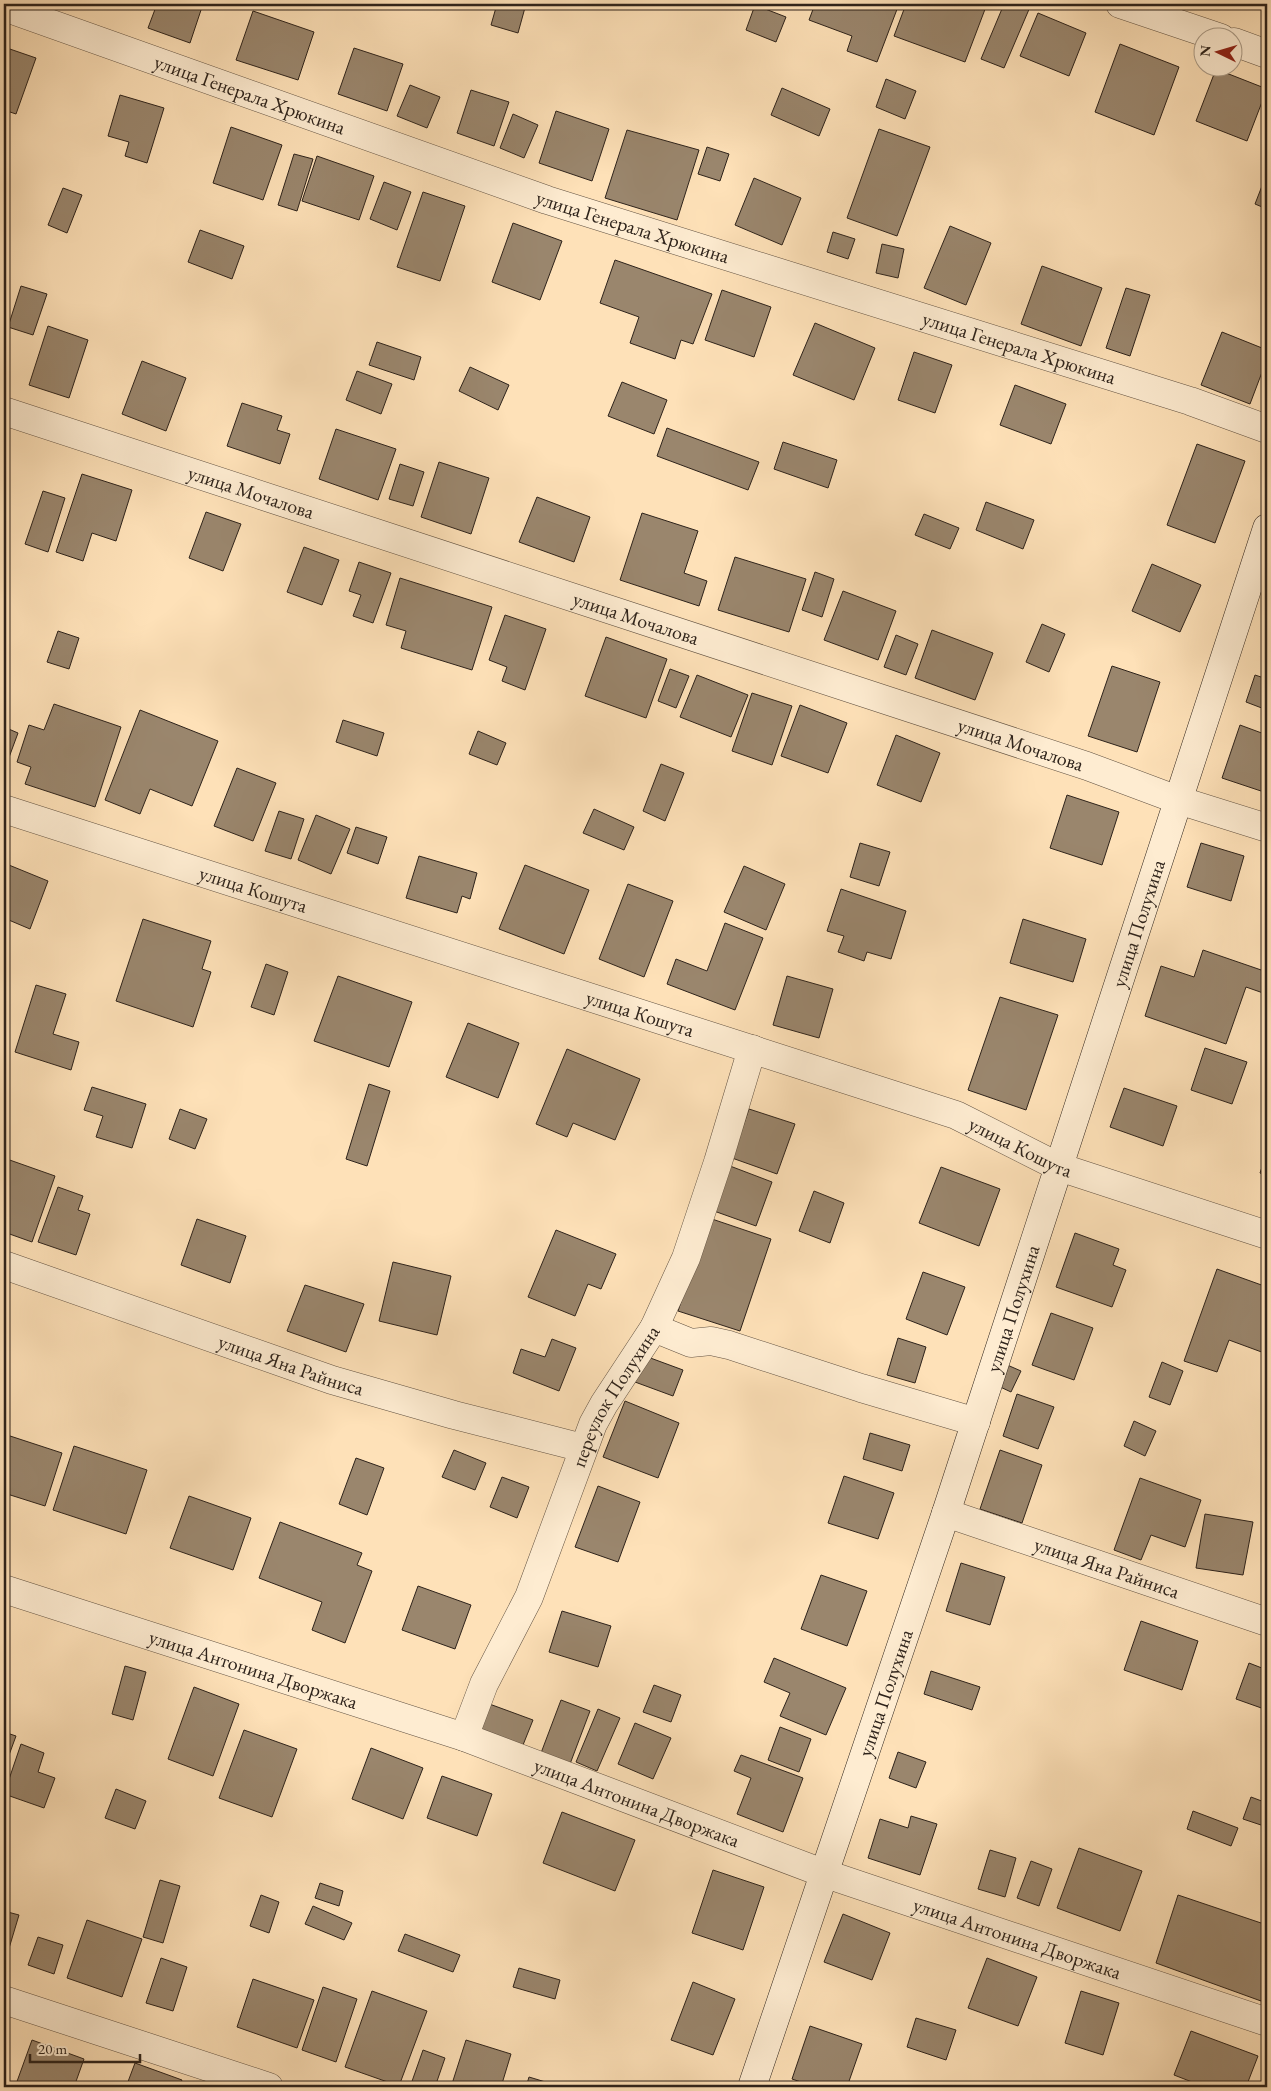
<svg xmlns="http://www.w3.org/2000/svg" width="1271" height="2091" viewBox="0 0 1271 2091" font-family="'EB Garamond',serif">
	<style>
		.building { fill: #9a866d; stroke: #2e231b }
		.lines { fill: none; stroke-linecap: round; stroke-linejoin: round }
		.minor-casing { stroke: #625242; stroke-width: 29 }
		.secondary-casing { stroke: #2e231b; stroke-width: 29 }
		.minor { stroke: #feecd1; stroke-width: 28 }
		.secondary { stroke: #feecd1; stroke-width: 28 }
		.labels { text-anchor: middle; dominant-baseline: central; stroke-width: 4; stroke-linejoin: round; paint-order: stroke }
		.street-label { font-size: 20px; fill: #2e231b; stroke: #feecd1 }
	</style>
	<rect width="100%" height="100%" fill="#fee1b8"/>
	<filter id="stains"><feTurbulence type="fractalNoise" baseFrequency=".004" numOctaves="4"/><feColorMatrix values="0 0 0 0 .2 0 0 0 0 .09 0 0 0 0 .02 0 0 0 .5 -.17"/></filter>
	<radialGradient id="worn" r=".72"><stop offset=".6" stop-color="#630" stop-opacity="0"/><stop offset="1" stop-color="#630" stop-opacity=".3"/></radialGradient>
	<path class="building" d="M157 4H203L190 43 148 28Z
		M497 4H526L518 33 491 25Z
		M815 4H899L877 62 847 51 852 36 809 20Z
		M906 4H987L965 62 894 36Z
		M1004 4H1022L1030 7 1004 68 981 59Z
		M1226 4H1241L1240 8Z
		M755 5 786 17 776 42 746 30Z
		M253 11 314 32 298 80 236 60Z
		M1038 13 1086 33 1069 76 1020 56Z
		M1120 44 1179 67 1154 135 1095 112Z
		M4 47 36 58 16 114 4 110Z
		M354 48 403 64 387 111 338 94Z
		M1216 69 1267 89 1247 141 1196 121Z
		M886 79 916 91 905 119 876 107Z
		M410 85 440 97 427 128 397 116Z
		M782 88 830 109 819 136 771 115Z
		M471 90 509 102 494 146 457 133Z
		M120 95 164 108 147 163 125 156 129 142 108 136Z
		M556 111 609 129 592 181 539 163Z
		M513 114 538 125 524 158 500 148Z
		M231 127 282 145 263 200 213 183Z
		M879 129 930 147 897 236 847 218Z
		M627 130 699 150 677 220 605 198Z
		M707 147 729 154 720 181 698 174Z
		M294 154 313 159 297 211 278 205Z
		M317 156 374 176 359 220 302 201Z
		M1267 173V209L1255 204Z
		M754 178 801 198 782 245 735 225Z
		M384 182 411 192 397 230 370 219Z
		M63 188 82 195 67 233 48 225Z
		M423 192 465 206 440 281 397 267Z
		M513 223 562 241 540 300 492 282Z
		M950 226 991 243 966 305 924 288Z
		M200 230 244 246 232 279 188 262Z
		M833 232 855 239 848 259 827 252Z
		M882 244 904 249 898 278 876 273Z
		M615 260 712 294 693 344 681 340 675 359 630 343 639 317 600 303Z
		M1042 266 1102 288 1081 346 1021 324Z
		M21 286 47 294 33 335 8 327Z
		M1126 288 1150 295 1130 356 1106 348Z
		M722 290 771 307 754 357 705 340Z
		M815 323 875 348 854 400 793 375Z
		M48 326 88 340 69 398 29 385Z
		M1222 332 1267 350V359L1250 404 1201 385Z
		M377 342 421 357 414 380 369 365Z
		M914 352 952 365 935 413 898 400Z
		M142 361 186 378 166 431 122 414Z
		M470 367 509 385 498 410 459 391Z
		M357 371 392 384 381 414 346 400Z
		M622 382 667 400 654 434 608 416Z
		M1015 385 1066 404 1051 444 1000 425Z
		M242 403 282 416 277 430 290 434 280 464 227 446Z
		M667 428 759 462 748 490 657 456Z
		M336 429 396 449 378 500 319 479Z
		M783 442 837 460 828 488 774 469Z
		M1197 444 1245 461 1215 543 1167 525Z
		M439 462 489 478 471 534 421 517Z
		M400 464 424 472 413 506 389 499Z
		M82 474 132 490 116 541 92 533 83 561 56 552Z
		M43 491 65 498 48 552 25 544Z
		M537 497 590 517 574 562 519 542Z
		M986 502 1034 520 1023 549 976 530Z
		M206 512 241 524 223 571 189 558Z
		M642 513 698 531 684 573 707 581 699 606 620 580Z
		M924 514 959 528 950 549 915 535Z
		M304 547 339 560 322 605 287 592Z
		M735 557 806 579 789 632 718 610Z
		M359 562 391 573 373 623 353 616 361 595 349 591Z
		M1152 564 1201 585 1180 632 1132 611Z
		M815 572 834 579 822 617 802 610Z
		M400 578 492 607 472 670 401 648 406 631 386 625Z
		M843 591 896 611 878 660 824 640Z
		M505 615 546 629 525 690 502 681 507 667 489 660Z
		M1042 624 1065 634 1049 672 1026 662Z
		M932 630 993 653 975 700 915 678Z
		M58 631 79 638 69 669 47 662Z
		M896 635 918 644 906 675 884 667Z
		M606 637 667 659 646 718 585 696Z
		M1267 639V657L1262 655Z
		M1112 666 1160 682 1137 752 1088 736Z
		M670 669 689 676 676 708 658 701Z
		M697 675 748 695 731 737 680 717Z
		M1255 675 1267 679V710L1246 702Z
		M752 693 792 706 772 765 732 751Z
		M54 704 121 727 95 807 25 784 31 767 17 762 29 725 44 730Z
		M800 705 847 723 828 773 781 756Z
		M140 710 218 741 192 806 150 789 140 814 105 800Z
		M343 720 384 733 377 756 336 742Z
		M1240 725 1267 735V793L1222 778Z
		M4 727 18 733 4 771Z
		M478 731 506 743 497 765 469 754Z
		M896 735 940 753 921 802 877 785Z
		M661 764 684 773 665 821 643 811Z
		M237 768 276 783 253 841 214 826Z
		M1067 795 1119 812 1102 865 1050 848Z
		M594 809 634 827 624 850 583 833Z
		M279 811 304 819 291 859 265 851Z
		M316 815 350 829 331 874 298 860Z
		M356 827 387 837 378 864 347 853Z
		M860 843 890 852 879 886 850 877Z
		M1201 843 1244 856 1231 901 1187 887Z
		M419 856 477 873 470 899 462 896 457 913 406 898Z
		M4 863 48 881 30 929 4 918Z
		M525 865 589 890 564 954 499 929Z
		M744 866 785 884 766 930 724 912Z
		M628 884 673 901 644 977 599 959Z
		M841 889 906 911 891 959 867 952 864 961 838 952 844 936 827 931Z
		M143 919 211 941 202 969 211 972 193 1027 116 1001Z
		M1023 919 1086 939 1073 982 1010 963Z
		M725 923 763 938 735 1010 667 984 676 959 707 971Z
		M1203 950 1267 972 1266 994 1246 987 1226 1044 1145 1016 1161 966 1194 977Z
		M266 964 288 972 274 1015 251 1007Z
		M338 976 412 1002 389 1067 314 1041Z
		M787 976 833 989 819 1038 773 1025Z
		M36 985 66 994 53 1034 79 1042 71 1070 15 1052Z
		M1000 997 1058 1015 1026 1110 968 1090Z
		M468 1023 519 1043 498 1098 446 1077Z
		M1205 1048 1247 1062 1232 1104 1191 1090Z
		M567 1049 640 1079 615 1140 573 1123 567 1137 536 1124Z
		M369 1084 390 1091 367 1166 346 1159Z
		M92 1087 146 1104 132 1148 96 1137 103 1116 84 1110Z
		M1124 1088 1177 1106 1163 1146 1110 1127Z
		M180 1109 207 1119 195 1149 169 1139Z
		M749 1109 795 1124 777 1174 732 1158Z
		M1267 1152V1176L1260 1173Z
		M4 1158 55 1176 32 1242 4 1232Z
		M730 1166 772 1182 756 1226 714 1211Z
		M941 1167 1000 1189 979 1246 919 1223Z
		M58 1187 83 1196 78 1210 90 1214 76 1255 38 1242Z
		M814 1191 844 1203 830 1243 799 1231Z
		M709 1218 771 1239 740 1331 678 1311Z
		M197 1219 246 1236 230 1283 181 1265Z
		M556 1230 616 1254 601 1289 588 1284 575 1316 528 1297Z
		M1075 1233 1119 1249 1113 1265 1126 1270 1112 1307 1056 1287Z
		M393 1262 451 1276 437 1335 379 1321Z
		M1217 1269 1267 1287V1354L1229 1340 1217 1372 1184 1361Z
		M923 1272 965 1287 947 1335 906 1319Z
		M305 1285 364 1304 346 1352 287 1331Z
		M1051 1313 1093 1328 1074 1380 1032 1365Z
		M898 1338 926 1347 915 1383 887 1375Z
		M552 1339 576 1348 559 1391 513 1373 521 1349 545 1357Z
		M645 1356 683 1370 673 1396 635 1382Z
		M1162 1362 1183 1371 1170 1405 1149 1397Z
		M1005 1364 1021 1371 1011 1392 996 1385Z
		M1017 1394 1054 1407 1038 1449 1003 1436Z
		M625 1401 679 1423 658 1478 603 1457Z
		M1134 1421 1156 1431 1145 1456 1124 1446Z
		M1267 1428V1443L1262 1442Z
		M870 1433 910 1445 902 1471 863 1459Z
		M4 1434 62 1453 45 1506 4 1493Z
		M74 1446 147 1470 126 1534 53 1510Z
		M454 1450 486 1463 475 1490 442 1477Z
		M1000 1450 1042 1465 1022 1523 980 1509Z
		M356 1458 384 1468 367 1515 339 1504Z
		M844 1476 894 1493 878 1539 828 1523Z
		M502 1477 529 1487 517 1518 490 1507Z
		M1140 1478 1201 1500 1185 1547 1151 1535 1141 1560 1114 1550Z
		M598 1486 640 1502 618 1562 575 1547Z
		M189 1496 251 1518 233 1570 170 1548Z
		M1205 1514 1253 1522 1243 1575 1196 1568Z
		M280 1522 362 1553 357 1565 372 1571 345 1643 312 1630 322 1602 259 1578Z
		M961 1563 1005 1577 990 1625 946 1611Z
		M821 1575 867 1591 847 1646 801 1629Z
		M418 1586 471 1605 455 1649 402 1630Z
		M1267 1587V1600L1263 1599Z
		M562 1611 611 1626 598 1667 549 1652Z
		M1141 1621 1198 1641 1182 1690 1124 1670Z
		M774 1658 846 1688 826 1735 780 1716 790 1693 764 1682Z
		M1249 1663 1267 1670V1710L1236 1699Z
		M125 1666 146 1672 133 1720 112 1714Z
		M931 1671 980 1687 972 1710 924 1694Z
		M654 1685 681 1695 671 1722 643 1712Z
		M194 1687 239 1704 213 1776 168 1759Z
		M561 1700 590 1711 570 1764 541 1753Z
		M484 1702 533 1720 523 1745 475 1728Z
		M598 1709 620 1718 597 1771 576 1762Z
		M635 1723 671 1738 653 1779 618 1764Z
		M780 1727 811 1739 799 1772 768 1760Z
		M244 1730 297 1749 272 1817 219 1798Z
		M4 1732 16 1736 5 1766H4Z
		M21 1744 44 1753 38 1772 55 1778 44 1808 4 1794Z
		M371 1748 423 1768 403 1819 352 1799Z
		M898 1752 926 1762 916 1788 889 1778Z
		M741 1755 803 1778 783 1832 737 1814 751 1778 734 1771Z
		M442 1776 492 1794 477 1836 427 1818Z
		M116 1789 146 1801 135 1829 105 1818Z
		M1251 1797 1267 1803V1827L1243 1819Z
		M1193 1811 1238 1828 1231 1846 1187 1829Z
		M562 1812 635 1840 615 1891 543 1863Z
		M911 1816 937 1824 920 1875 868 1858 880 1819 908 1828Z
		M1079 1848 1142 1871 1120 1931 1057 1908Z
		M990 1850 1016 1858 1005 1897 978 1889Z
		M1031 1861 1052 1869 1039 1906 1017 1898Z
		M713 1870 764 1887 743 1950 692 1933Z
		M160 1880 180 1886 163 1943 143 1937Z
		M320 1883 343 1891 339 1906 315 1898Z
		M261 1895 279 1902 269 1933 250 1926Z
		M1178 1895 1267 1925V1982L1261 2001 1156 1963Z
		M313 1906 352 1923 344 1940 305 1924Z
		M4 1911 19 1915 7 1955 4 1954Z
		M843 1914 890 1933 872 1980 824 1962Z
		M87 1920 142 1939 122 1997 67 1978Z
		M405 1934 460 1955 453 1972 398 1951Z
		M38 1937 63 1945 54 1974 28 1965Z
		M161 1958 187 1967 173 2011 146 2003Z
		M987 1958 1037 1977 1018 2026 968 2008Z
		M519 1968 560 1980 555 1999 513 1987Z
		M253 1979 314 2000 297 2048 237 2027Z
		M693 1982 735 1999 713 2055 671 2040Z
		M323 1987 357 1999 336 2062 302 2050Z
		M372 1991 427 2011 399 2086 345 2067Z
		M1081 1991 1119 2003 1103 2055 1065 2043Z
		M916 2018 956 2030 946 2060 907 2047Z
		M810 2026 862 2044 847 2087H816L792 2079Z
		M1191 2031 1258 2056 1246 2087H1205L1174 2075Z
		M32 2040 84 2059 74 2087H15Z
		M466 2040 511 2054 501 2087H451Z
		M423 2050 445 2058 435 2087H410Z
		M135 2063 182 2080 179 2087H126Z
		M529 2077 562 2087H526Z"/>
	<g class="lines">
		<defs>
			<g id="minor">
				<path d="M1120 4 1221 38"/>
				<path id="s1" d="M4 7 547 200 1190 401 1267 429"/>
				<path d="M1234 42 1267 54"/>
				<path id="s2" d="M4 411 1087 766 1178 800 1267 828"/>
				<path id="s3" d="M4 809 956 1115 1059 1167 1267 1235"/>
				<path id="s4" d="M4 1265 332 1380 454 1415 583 1448"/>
				<path d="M654 1328 691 1343 711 1341 729 1345 861 1388 976 1422"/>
				<path id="s5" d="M946 1513 1267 1622"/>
				<path id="s6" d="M4 1589 464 1737 823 1873 1267 2022"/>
				<path id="s7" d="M464 1737 484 1684 529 1597 593 1424 604 1404 654 1328 686 1258 718 1162 752 1049"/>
				<path d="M4 2000 269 2087"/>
			</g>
			<g id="secondary">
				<path id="s8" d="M752 2087 946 1513 1267 528"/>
			</g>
		</defs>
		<use href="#minor" class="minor-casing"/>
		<use href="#secondary" class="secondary-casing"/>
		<use href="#minor" class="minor"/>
		<use href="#secondary" class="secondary"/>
	</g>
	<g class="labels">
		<g class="street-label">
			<text stroke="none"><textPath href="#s1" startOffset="261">улица Генерала Хрюкина</textPath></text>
			<text stroke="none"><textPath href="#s1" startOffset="666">улица Генерала Хрюкина</textPath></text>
			<text stroke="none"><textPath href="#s1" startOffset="1071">улица Генерала Хрюкина</textPath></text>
			<text stroke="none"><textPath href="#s2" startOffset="260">улица Мочалова</textPath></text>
			<text stroke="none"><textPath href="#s2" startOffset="665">улица Мочалова</textPath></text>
			<text stroke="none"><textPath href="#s2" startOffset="1070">улица Мочалова</textPath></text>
			<text stroke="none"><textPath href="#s3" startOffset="262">улица Кошута</textPath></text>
			<text stroke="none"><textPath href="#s8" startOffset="1226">улица Полухина</textPath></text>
			<text stroke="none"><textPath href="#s3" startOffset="668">улица Кошута</textPath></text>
			<text stroke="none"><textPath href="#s3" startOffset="1072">улица Кошута</textPath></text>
			<text stroke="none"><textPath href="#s8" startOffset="821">улица Полухина</textPath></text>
			<text stroke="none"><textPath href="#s4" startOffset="304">улица Яна Райниса</textPath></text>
			<text stroke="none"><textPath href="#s7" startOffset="374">переулок Полухина</textPath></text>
			<text stroke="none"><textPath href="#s5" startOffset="170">улица Яна Райниса</textPath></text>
			<text stroke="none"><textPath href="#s6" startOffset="262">улица Антонина Дворжака</textPath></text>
			<text stroke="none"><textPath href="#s8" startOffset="416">улица Полухина</textPath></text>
			<text stroke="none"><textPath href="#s6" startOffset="668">улица Антонина Дворжака</textPath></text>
			<text stroke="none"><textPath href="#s6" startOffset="1072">улица Антонина Дворжака</textPath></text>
		</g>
	</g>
	<rect width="1271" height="2091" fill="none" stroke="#fee1b8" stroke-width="20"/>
	<rect x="5" y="5" width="1261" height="2081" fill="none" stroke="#2e231b" stroke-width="2.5"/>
	<rect x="10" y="10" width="1251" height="2071" fill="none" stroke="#2e231b"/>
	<g transform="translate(1218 52) rotate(275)"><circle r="24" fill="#feecd1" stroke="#ab9c88"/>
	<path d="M0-4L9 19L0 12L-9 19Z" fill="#8f2418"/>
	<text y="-8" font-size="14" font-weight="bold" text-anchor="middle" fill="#2e231b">N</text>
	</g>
	<path d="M30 2054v8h110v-8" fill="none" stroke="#2e231b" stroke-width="2.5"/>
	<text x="38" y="2054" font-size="15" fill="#2e231b" stroke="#feecd1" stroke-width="4" paint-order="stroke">20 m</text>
	<rect width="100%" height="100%" filter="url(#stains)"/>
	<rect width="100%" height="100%" fill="url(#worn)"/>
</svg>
